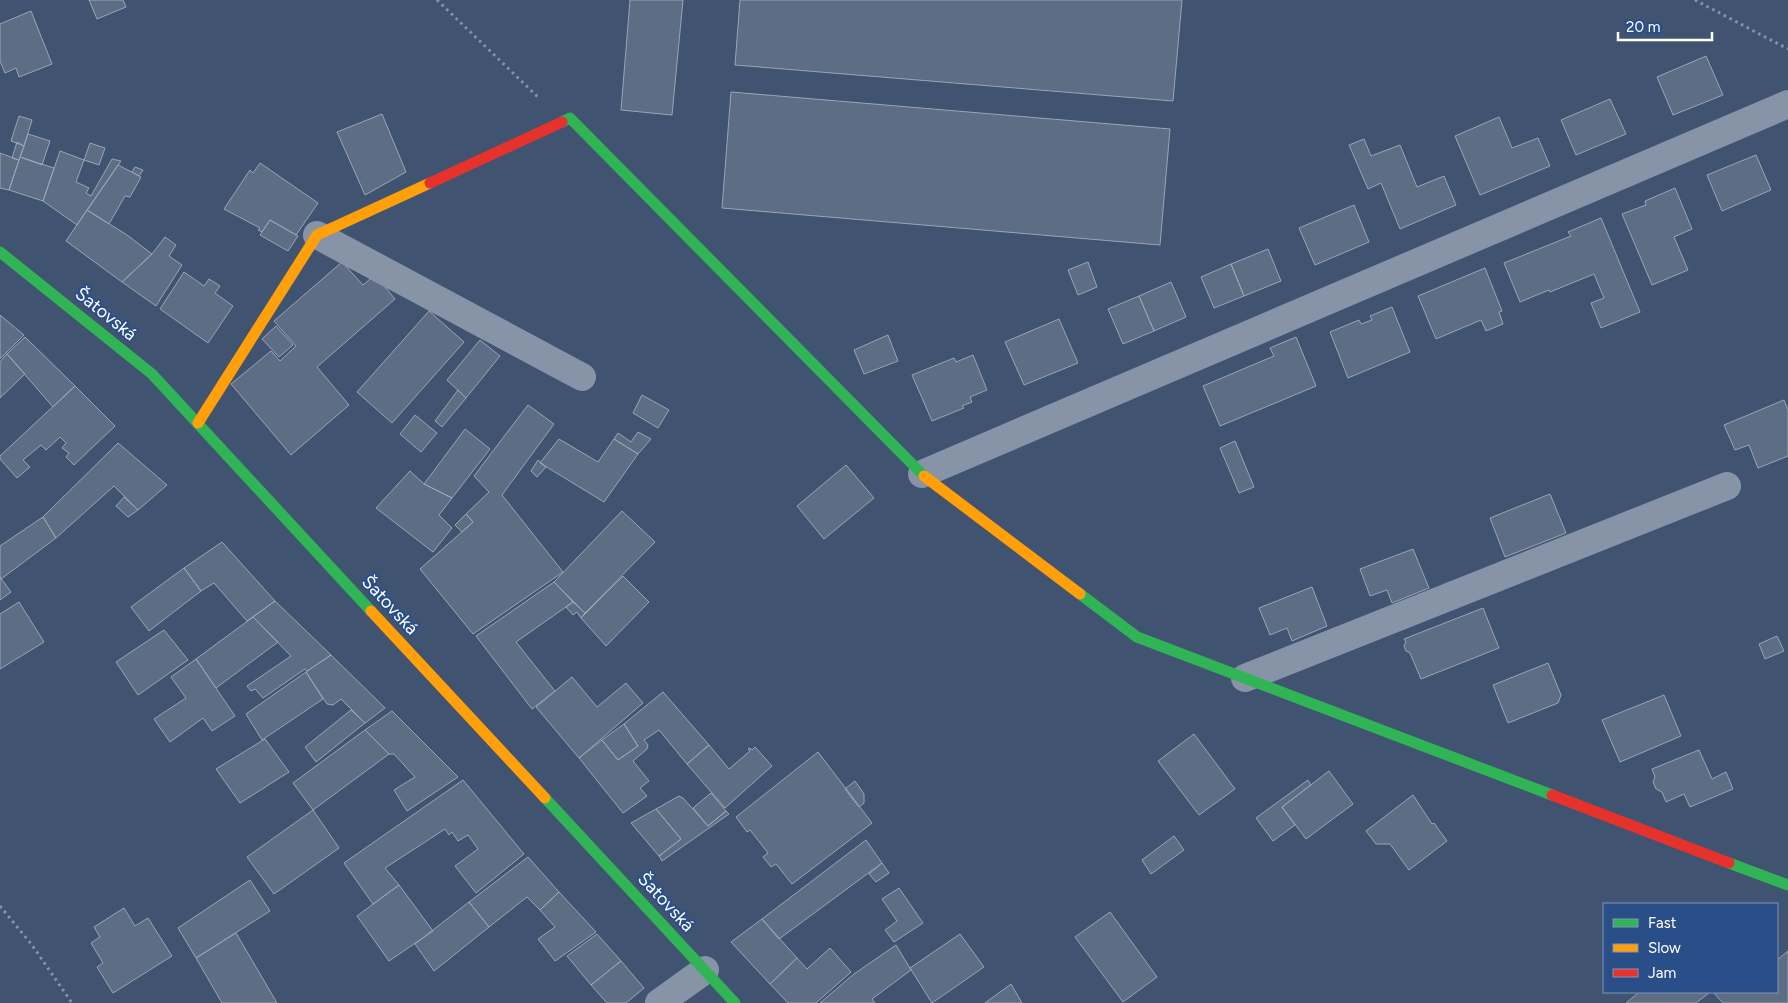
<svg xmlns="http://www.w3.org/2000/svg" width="1788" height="1003" viewBox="0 0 1788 1003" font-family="Figtree,sans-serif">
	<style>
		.building { fill: #5d6d84; stroke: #9aa5b6 }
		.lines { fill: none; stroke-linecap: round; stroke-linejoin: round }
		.path { stroke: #8794a8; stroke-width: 3; stroke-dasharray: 2.5 4; stroke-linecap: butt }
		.street { stroke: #8794a8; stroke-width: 28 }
		.fast { stroke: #30b455; stroke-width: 11 }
		.slow { stroke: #ff9f0a; stroke-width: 11 }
		.jam { stroke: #e5322d; stroke-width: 11 }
		.labels { text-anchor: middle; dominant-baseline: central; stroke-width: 4; stroke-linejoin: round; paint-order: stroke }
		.street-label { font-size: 18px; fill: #fff; stroke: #2a4f88 }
	</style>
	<rect width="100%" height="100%" fill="#405472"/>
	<path class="building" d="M89 0H123L126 7 97 19Z
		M630 0H683L672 115 621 110Z
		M740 0H1182L1173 101 735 65Z
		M31 11 52 64 19 77 16 68 5 73 0 61V24Z
		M1706 56 1723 95 1673 115 1657 77Z
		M731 92 1170 129 1160 245 722 208Z
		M1610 99 1626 134 1576 155 1561 120Z
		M382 114 406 172 365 195 337 132Z
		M19 116 32 120 24 146 11 141Z
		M1499 117 1512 148 1538 138 1550 166 1480 195 1455 136Z
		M28 134 50 141 42 165 20 157Z
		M1364 139 1371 156 1400 145 1417 187 1444 176 1456 205 1400 229 1381 183 1368 189 1349 145Z
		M17 142 24 146 19 160 12 158Z
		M90 143 105 148 99 165 84 160Z
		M60 151 84 160 76 182 89 188 86 193 91 196 112 159 121 161 77 225 43 201Z
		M0 153 19 160 9 190 0 188Z
		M1756 155 1771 190 1722 211 1707 175Z
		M20 157 54 168 43 201 9 190Z
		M260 163 318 203 296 235 270 220 262 232 258 230 260 228 224 209 250 170 253 173Z
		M118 165 141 177 130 197 125 196 109 224 87 210Z
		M135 167 143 170 139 176 132 172Z
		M1675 188 1692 229 1674 237 1688 270 1652 285 1622 214 1646 205 1645 201Z
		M1354 205 1369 242 1315 265 1299 228Z
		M87 210 127 235 152 254 122 282 66 241Z
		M1601 218 1640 312 1601 328 1591 303 1604 298 1594 274 1550 292 1549 290 1520 302 1504 263 1571 236 1568 232Z
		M270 220 298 236 288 251 260 235Z
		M165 237 176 245 169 256 182 265 156 306 122 282 152 254Z
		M1268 249 1281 281 1244 296 1231 264Z
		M342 262 363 285 375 275 395 299 317 367 349 405 291 455 231 384 271 351 280 361 296 346 274 321Z
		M1088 262 1097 287 1078 295 1068 270Z
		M1231 264 1244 296 1214 308 1201 277Z
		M1485 268 1502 311 1499 312 1503 324 1486 331 1481 320 1436 339 1418 296Z
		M184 272 204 286 209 279 220 286 215 293 233 306 208 343 160 309Z
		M1171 282 1186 317 1154 331 1139 296Z
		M1139 296 1154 331 1123 344 1108 309Z
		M1392 307 1410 352 1348 378 1330 332 1359 320 1361 324 1372 320 1370 316Z
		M429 311 464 342 392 423 357 392Z
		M0 315 24 335 0 359Z
		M1059 319 1078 363 1024 385 1005 342Z
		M276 326 293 345 279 357 262 339Z
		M888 335 898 361 864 374 854 350Z
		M25 337 75 386 53 407 7 354Z
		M1296 337 1316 386 1220 426 1203 386 1274 356 1270 348Z
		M480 340 500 356 466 398 447 380Z
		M7 354 25 374 0 398V362Z
		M973 355 987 390 970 397 972 402 962 406 964 408 932 421 912 375 954 358 956 362Z
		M75 386 115 426 74 465 66 457 69 453 62 448 66 443 60 437 46 450 41 445 23 460 30 467 17 478 0 459V456Z
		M458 390 466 398 442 427 435 421Z
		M642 395 669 410 658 428 633 413Z
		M1784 400 1788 410V456L1758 468 1749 445 1735 450 1724 425Z
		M528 405 554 424 502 495 563 572 473 634 420 569 473 522 466 514 489 492 474 476Z
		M415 415 437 433 421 452 400 434Z
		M465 429 490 449 452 498 424 484Z
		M638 432 651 439 638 454 614 439 618 433 631 442Z
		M559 439 598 462 614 439 638 454 604 502 540 463Z
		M1235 441 1254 487 1239 493 1220 448Z
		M118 443 167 485 138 510 114 486 56 538 43 517Z
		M538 460 546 467 537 477 531 471Z
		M846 465 874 498 824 539 797 506Z
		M410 471 424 484 452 498 439 515 452 528 433 552 376 508Z
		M1550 494 1566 533 1505 557 1490 518Z
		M124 497 138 510 128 517 116 506Z
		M622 511 655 542 585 613 554 582Z
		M466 514 473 522 462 532 455 525Z
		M43 517 56 538 1 579 0 577V546Z
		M222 542 275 601 247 621 214 583 201 591 184 568Z
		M1413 549 1429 588 1392 603 1387 590 1370 596 1360 569Z
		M184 568 201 591 149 631 131 607Z
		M623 576 649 602 606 646 581 618Z
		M0 577 11 592 0 600Z
		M554 582 573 602 516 642 555 691 532 709 476 636Z
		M1312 587 1327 626 1292 641 1287 628 1270 635 1259 608Z
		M275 601 331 655 307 671 305 669 263 698 255 689 251 691 247 686 291 656 253 617Z
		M19 602 44 642 0 669V614Z
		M573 602 585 613 581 618 577 612 573 615 566 607Z
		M1483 608 1499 648 1421 679 1410 653 1406 651 1404 646 1406 642 1404 639Z
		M253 617 278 642 216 688 196 659Z
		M164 630 188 660 138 695 116 662Z
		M1777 636 1784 651 1765 659 1759 644Z
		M331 655 385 708 365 723 341 699 333 705 327 704 306 672Z
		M196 659 235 716 212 731 203 718 170 742 154 719 186 698 171 677Z
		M1548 663 1561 695 1558 703 1508 723 1493 685Z
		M306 672 323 699 262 740 246 714Z
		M572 677 597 707 626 683 643 703 579 758 536 707Z
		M663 692 709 745 687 764 659 730 644 740 648 745 647 749 633 761 649 781 640 788 647 796 623 813 579 758 602 740 618 760 638 746 624 724Z
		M1664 695 1681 736 1620 762 1602 720Z
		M351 710 365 723 316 762 305 747Z
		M392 711 458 777 407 811 394 790 415 777 394 754H389L365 730Z
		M624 724 638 746 618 760 602 740Z
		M365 730 389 754 313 810 293 783Z
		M1194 734 1235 789 1199 815 1158 761Z
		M265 739 289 772 240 803 216 769Z
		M709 745 729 769 750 751 748 749 750 748 752 750 755 747 772 766 725 808 687 764Z
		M1699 750 1712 779 1726 772 1733 789 1690 807 1684 794 1666 802 1662 792 1656 789 1653 782 1655 777 1652 769Z
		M818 752 872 823 792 884 776 864 771 867 763 857 768 853 750 830 747 832 736 817Z
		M1329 771 1353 804 1306 839 1282 807Z
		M463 780 524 854 476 893 455 866 478 849 468 835 458 841 452 832 449 835 445 829 385 868 399 885 373 904 344 863Z
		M1308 780 1311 785 1282 807 1295 825 1273 841 1256 818Z
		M855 781 864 794V803L859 807 845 789Z
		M711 793 726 811 708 826 693 808Z
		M1413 795 1432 824 1434 823 1447 841 1409 870 1390 844H1376L1366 831Z
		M679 796 683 798 708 826 726 811 729 814 662 861 659 856 681 839 656 809Z
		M656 809 681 839 659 856 631 823Z
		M313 810 339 848 274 894 247 857Z
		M1174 836 1184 850 1151 874 1142 860Z
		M866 840 882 863 779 939 762 919Z
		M528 857 559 892 540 910 527 897 489 927 469 902Z
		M882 863 889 873 876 882 869 874Z
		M250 880 270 911 196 958 178 928Z
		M399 885 433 931 389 961 357 916Z
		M899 888 923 923 894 942 885 930 897 921 882 899Z
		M559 892 596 932 555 961 538 939 555 927 540 910Z
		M469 902 489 927 434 971 415 944Z
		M124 908 135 926 148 918 172 956 113 993 97 967 103 963 91 943 100 937 94 927Z
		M1110 912 1157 977 1123 1002 1075 937Z
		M762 919 797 958 770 984 731 942Z
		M236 933 277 1003H222L196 958Z
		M597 934 621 961 591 985 567 956Z
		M960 934 984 967 932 1003 910 968Z
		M896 945 911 970 872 999 875 1003H820L854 974Z
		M830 948 851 972 816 1003H788L770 984 797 958 807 969Z
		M1788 951V1003H1723L1713 992H1777V960Z
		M621 961 644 988 626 1003H607L591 985Z
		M1011 984 1022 1003H985Z
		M1639 992H1710L1696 1003H1626Z"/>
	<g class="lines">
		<path class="path" d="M437 0 539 98
			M1695 0 1788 49
			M0 906 32 945 72 1003"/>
		<path class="street" d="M317 235 582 377
			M922 474 1788 104
			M1245 678 1727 486
			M659 1003 705 970"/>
		<path class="fast" d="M562 122 570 118 924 476
			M0 252 152 374 371 611
			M1080 594 1137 637 1552 795
			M545 798 735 1003
			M1729 863 1788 885"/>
		<path class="slow" d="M198 423 317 235 430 183
			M924 476 1080 594
			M371 611 545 798"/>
		<path class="jam" d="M430 183 562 122
			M1552 795 1729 863"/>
	</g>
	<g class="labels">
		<g class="street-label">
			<text transform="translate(106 314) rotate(39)">Šatovská</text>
			<text transform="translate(390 605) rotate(47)">Šatovská</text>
			<text transform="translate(666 902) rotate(47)">Šatovská</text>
		</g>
	</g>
	<rect x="1603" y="903" width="175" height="90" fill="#2a4f88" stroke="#7f95b8"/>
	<rect x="1613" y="919" width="25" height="8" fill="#30b455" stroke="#7f95b8"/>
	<text x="1648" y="928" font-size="15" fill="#ffffff">Fast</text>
	<rect x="1613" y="944" width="25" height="8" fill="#ff9f0a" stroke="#7f95b8"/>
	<text x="1648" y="953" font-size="15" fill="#ffffff">Slow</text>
	<rect x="1613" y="969" width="25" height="8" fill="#e5322d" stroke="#7f95b8"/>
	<text x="1648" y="978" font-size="15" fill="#ffffff">Jam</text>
	<path d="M1618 32v8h94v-8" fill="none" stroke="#ffffff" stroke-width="2.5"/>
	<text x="1626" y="32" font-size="15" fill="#ffffff" stroke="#2a4f88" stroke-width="4" paint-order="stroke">20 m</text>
</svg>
